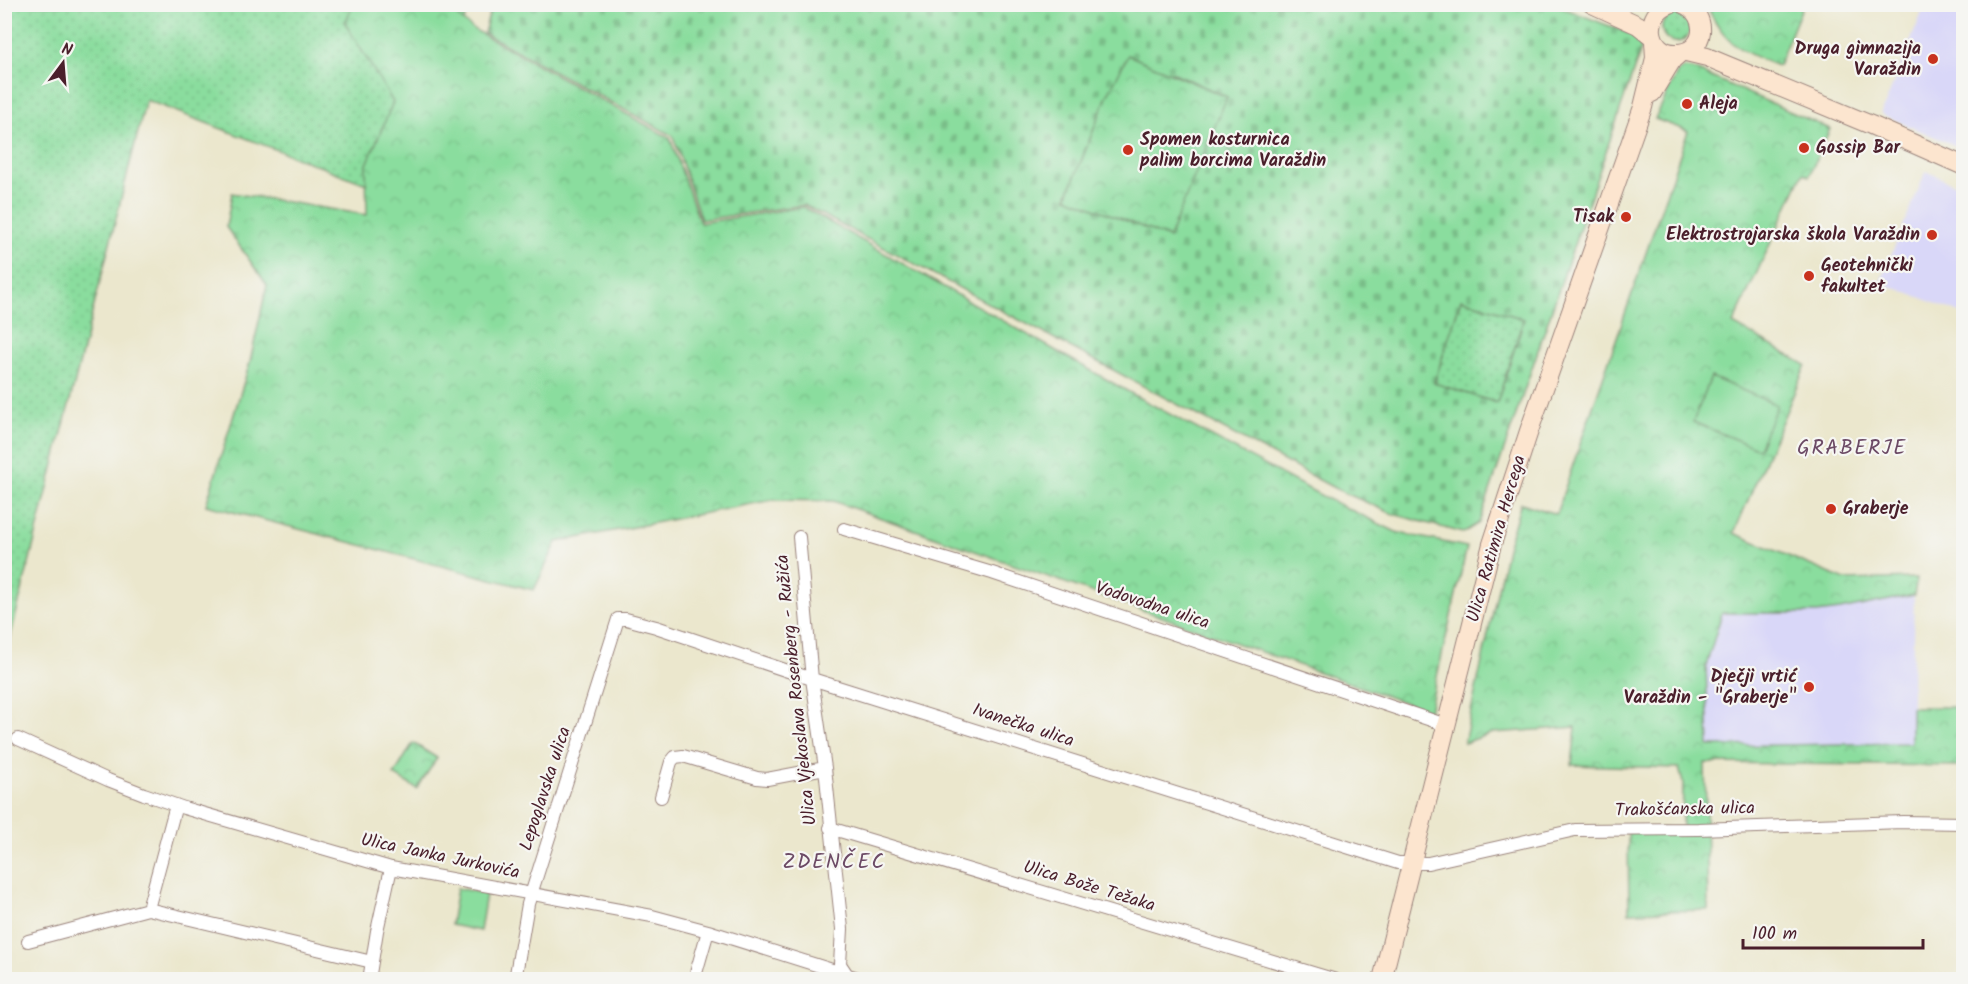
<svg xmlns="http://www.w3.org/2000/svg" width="1968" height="984" viewBox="0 0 1968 984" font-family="Kalam,sans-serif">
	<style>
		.built { fill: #d9d7f8 }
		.grass { fill: url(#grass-dots); stroke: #6a7e64; stroke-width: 1.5 }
		.cemetery { fill: url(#cemetery-stones); stroke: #6a7e64; stroke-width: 1.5; fill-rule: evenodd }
		.park { fill: url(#park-crowns); stroke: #6a7e64; stroke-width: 1.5 }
		.garden { fill: #8add9e; stroke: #6a7e64; stroke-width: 1.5 }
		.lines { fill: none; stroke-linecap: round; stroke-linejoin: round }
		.minor-casing { stroke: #9a837c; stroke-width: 14 }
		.secondary-casing { stroke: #9a837c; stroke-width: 20 }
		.minor { stroke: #fff; stroke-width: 12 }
		.secondary { stroke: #fce5cf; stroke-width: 18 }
		.poi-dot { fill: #c8321e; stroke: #f6f6f2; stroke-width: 2 }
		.labels { text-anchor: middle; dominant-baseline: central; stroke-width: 4.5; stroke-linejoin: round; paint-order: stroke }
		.poi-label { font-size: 18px; font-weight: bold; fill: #4a1f2b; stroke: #f6f6f2; text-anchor: start }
		.street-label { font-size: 18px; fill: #4a1f2b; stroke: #f6f6f2 }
		.quarter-label { font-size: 21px; letter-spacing: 1.5px; fill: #6c4a65; stroke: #f6f6f2 }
	</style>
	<defs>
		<pattern id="grass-dots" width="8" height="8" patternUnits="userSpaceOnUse" patternTransform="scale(1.5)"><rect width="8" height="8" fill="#8add9e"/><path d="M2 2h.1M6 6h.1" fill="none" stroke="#79bd88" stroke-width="1.8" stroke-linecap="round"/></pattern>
		<pattern id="cemetery-stones" width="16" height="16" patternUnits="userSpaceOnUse" patternTransform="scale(1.5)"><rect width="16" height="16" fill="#8add9e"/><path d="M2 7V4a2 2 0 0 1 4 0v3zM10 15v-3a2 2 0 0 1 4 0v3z" fill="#79bd88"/></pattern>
		<pattern id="park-crowns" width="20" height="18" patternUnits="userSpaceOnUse" patternTransform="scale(1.5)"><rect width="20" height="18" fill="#8add9e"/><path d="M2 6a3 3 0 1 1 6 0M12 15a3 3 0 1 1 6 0" fill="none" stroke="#79bd88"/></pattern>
	</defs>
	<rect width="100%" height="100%" fill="#f6f6f2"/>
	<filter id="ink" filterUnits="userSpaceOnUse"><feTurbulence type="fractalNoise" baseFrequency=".0167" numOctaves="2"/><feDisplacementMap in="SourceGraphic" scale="12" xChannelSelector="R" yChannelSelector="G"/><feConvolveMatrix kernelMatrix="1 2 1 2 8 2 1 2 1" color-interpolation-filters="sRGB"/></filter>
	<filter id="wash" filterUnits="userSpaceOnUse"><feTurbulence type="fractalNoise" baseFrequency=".008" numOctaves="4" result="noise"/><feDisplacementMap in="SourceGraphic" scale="24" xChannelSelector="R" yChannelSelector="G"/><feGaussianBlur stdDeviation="1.35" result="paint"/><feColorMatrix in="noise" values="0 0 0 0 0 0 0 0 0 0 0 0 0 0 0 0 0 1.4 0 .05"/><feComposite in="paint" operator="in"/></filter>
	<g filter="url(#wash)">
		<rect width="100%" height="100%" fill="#ebe7cd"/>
		<path class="built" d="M1925 5H1963V149L1881 114Z
			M1926 171 1963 188V314L1880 282Z
			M1914 595 1911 743 1709 746 1706 666 1722 612 1791 614 1840 610Z"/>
		<path class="grass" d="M5 5H469L408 200 146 100 5 658Z
			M1662 28a14 14 0 1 1 28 0a14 14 0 1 1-28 0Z
			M1461 299 1524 319 1497 403 1434 384Z"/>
		<path class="cemetery" d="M492 4H1553L1638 37 1641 49 1479 523 1463 533 1393 514 1336 489 804 205 701 220 673 136 484 33ZM1172 72 1227 97 1067 197 1107 96ZM1461 299 1524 319 1497 403 1434 383Z"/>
		<path class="park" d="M442 4 473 29 670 138 700 223 803 207 1134 395 1322 496 1396 532 1467 547 1429 711 833 501 772 500 557 542 534 590 206 505 250 362 267 285 226 227 232 193 367 215 366 167 393 102 345 23 353 5Z
			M1707 5V4L1803 5 1778 66C1741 52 1722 43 1707 5Z
			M1128 55 1227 97 1169 238 1067 197 1107 96Z
			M1683 68 1693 69 1830 129 1809 176 1803 173 1733 324 1806 365 1734 533 1845 580 1917 578 1914 595 1840 610 1817 613H1722L1706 666 1709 746 1911 743V707H1963V766L1705 763 1708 910 1629 912 1628 830 1682 828 1683 783 1679 768 1572 765 1576 727 1493 733 1464 743 1507 548 1521 503 1556 514 1688 131 1655 119 1677 73Z
			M413 743 437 758 417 789 394 775Z"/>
		<path class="garden" d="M1711 377 1777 405 1759 449 1693 422Z
			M457 888 486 894 480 931 451 925Z"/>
	</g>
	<g filter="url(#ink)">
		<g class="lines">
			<defs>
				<path id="minor" d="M844 529 992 573 1446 725
					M799 537 812 679 825 768 842 929 840 964 848 976
					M18 739 108 780 144 794 184 808 391 868 652 916 708 931 864 980
					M661 797 671 762 675 757 683 756 757 778 767 779 825 768
					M830 828 1336 980
					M148 909 176 805
					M28 941 148 909 372 962
					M369 980 377 931 391 868
					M515 980 528 904 618 619H626L656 627 812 679 1398 863H1428L1575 830 1698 829 1903 822 1964 823
					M694 980 708 931"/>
				<path id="secondary" d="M1592 4 1638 25 1653 37
					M1670 4C1643 13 1647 53 1676 53 1706 53 1710 15 1683 4
					M1686 52 1707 57 1871 125 1964 166
					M1652 93 1672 60 1680 53
					M1382 980 1492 544 1529 431 1643 107 1655 58 1654 41"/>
			</defs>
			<use href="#minor" class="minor-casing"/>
			<use href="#secondary" class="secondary-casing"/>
			<use href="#minor" class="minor"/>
			<use href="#secondary" class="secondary"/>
		</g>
	</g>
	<g class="poi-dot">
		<circle cx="1933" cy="59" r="6"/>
		<circle cx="1687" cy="104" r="6"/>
		<circle cx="1804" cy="148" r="6"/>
		<circle cx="1128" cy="150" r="6"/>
		<circle cx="1626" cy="217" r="6"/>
		<circle cx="1932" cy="235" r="6"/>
		<circle cx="1809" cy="276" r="6"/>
		<circle cx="1831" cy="509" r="6"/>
		<circle cx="1809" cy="687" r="6"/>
	</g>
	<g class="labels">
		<g class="poi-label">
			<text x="1921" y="49" text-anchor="end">Druga gimnazija<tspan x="1921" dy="21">Varaždin</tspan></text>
			<text x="1699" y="104">Aleja</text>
			<text x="1140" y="140">Spomen kosturnica<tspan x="1140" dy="21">palim borcima Varaždin</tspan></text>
			<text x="1816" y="148">Gossip Bar</text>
			<text x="1614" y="217" text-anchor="end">Tisak</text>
			<text x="1920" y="235" text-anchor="end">Elektrostrojarska škola Varaždin</text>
			<text x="1821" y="266">Geotehnički<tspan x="1821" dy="21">fakultet</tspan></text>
			<text x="1843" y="509">Graberje</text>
			<text x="1797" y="677" text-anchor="end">Dječji vrtić<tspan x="1797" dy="21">Varaždin - "Graberje"</tspan></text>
		</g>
		<g class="street-label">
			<text transform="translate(1497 539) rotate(-74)">Ulica Ratimira Hercega</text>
			<text transform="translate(1152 606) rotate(18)">Vodovodna ulica</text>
			<text transform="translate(797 690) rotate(-96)">Ulica Vjekoslava Rosenberg - Ružića</text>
			<text transform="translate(1023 726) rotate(18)">Ivanečka ulica</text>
			<text transform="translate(546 789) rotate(-72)">Lepoglavska ulica</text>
			<text transform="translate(1685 810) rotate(-1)">Trakošćanska ulica</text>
			<text transform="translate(440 857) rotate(12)">Ulica Janka Jurkovića</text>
			<text transform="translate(1089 887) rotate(17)">Ulica Bože Težaka</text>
		</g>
		<g class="quarter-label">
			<text x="1852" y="448">GRABERJE</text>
			<text x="834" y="862">ZDENČEC</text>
		</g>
	</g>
	<rect width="1968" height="984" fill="none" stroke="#f6f6f2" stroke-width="24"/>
	<g transform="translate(63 63) rotate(16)" stroke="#f6f6f2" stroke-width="4.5" paint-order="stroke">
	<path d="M0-4.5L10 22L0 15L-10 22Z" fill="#4a1f2b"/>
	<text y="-9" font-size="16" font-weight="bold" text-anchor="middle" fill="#4a1f2b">N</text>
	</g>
	<path d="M1743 939v9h180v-9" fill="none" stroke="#4a1f2b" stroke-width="3"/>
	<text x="1752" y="939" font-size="18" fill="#4a1f2b" stroke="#f6f6f2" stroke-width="4.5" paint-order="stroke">100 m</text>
</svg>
